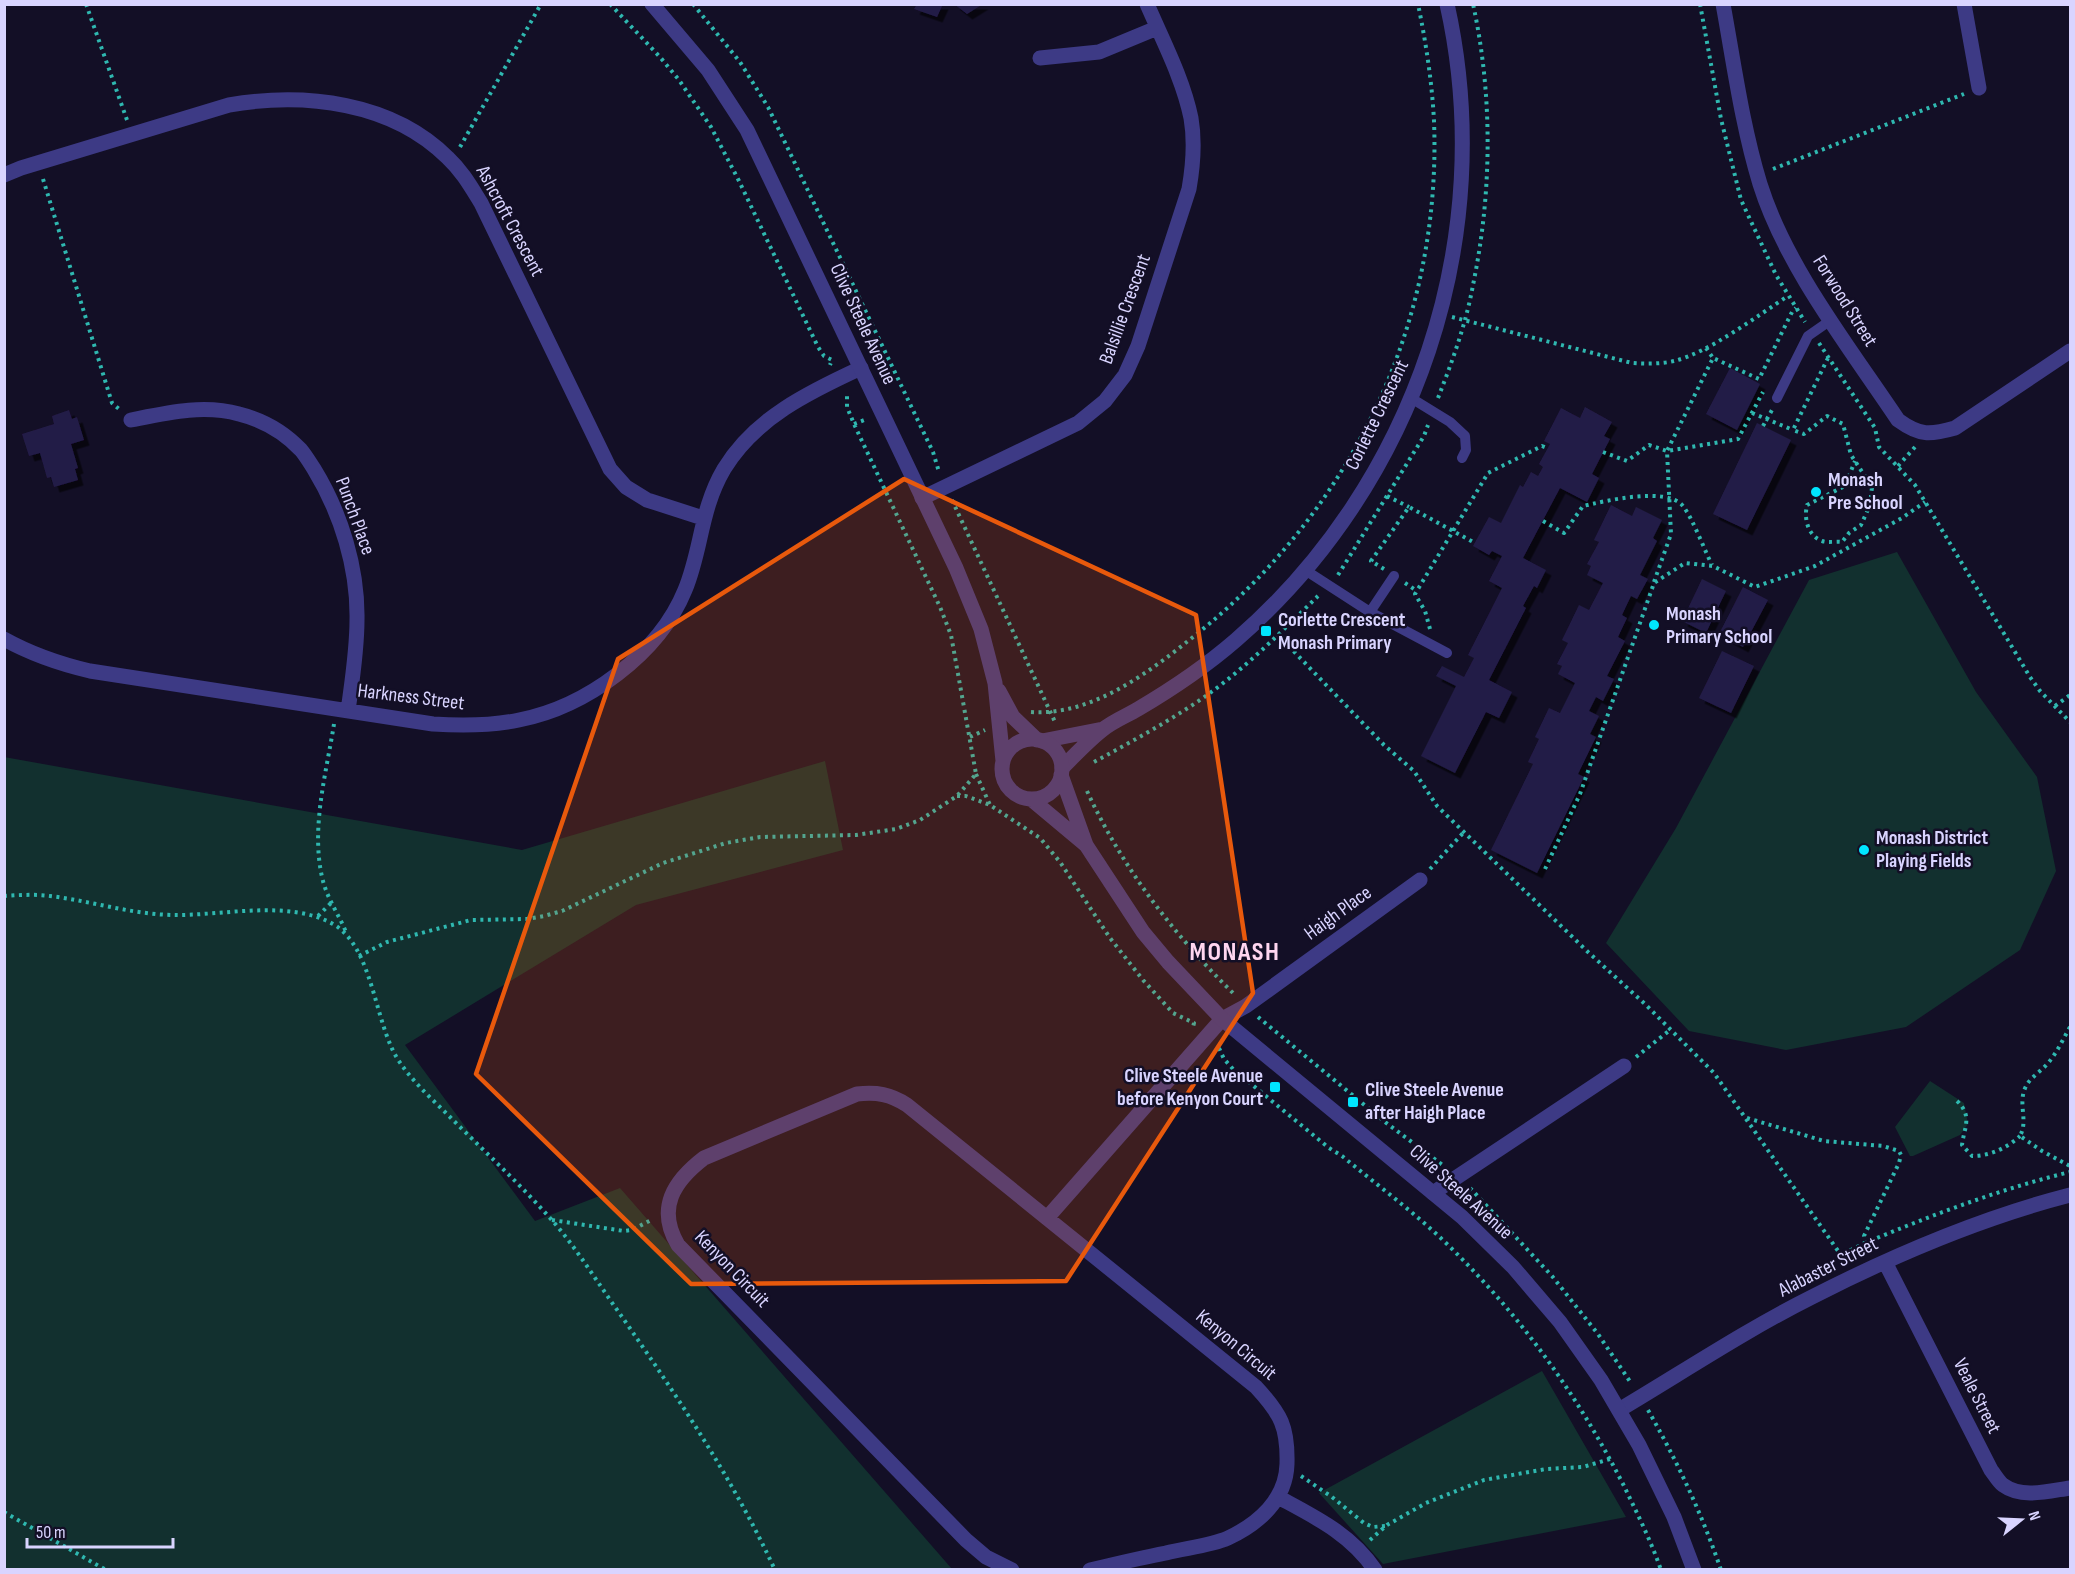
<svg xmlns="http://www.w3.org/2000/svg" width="2075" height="1574" viewBox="0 0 2075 1574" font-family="'Sofia Sans Condensed',sans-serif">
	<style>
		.green { fill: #12302f }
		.building { fill: #241b47; filter: url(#shadow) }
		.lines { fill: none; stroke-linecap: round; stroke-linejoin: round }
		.path { stroke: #2fb8b0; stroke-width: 4; stroke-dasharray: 3 4.5; stroke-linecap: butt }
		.service { stroke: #3d3a85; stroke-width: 10 }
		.minor { stroke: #3d3a85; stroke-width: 15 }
		.tertiary { stroke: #3d3a85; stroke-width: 15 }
		.marked { fill: #e8590c; fill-opacity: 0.2; stroke: #e8590c; stroke-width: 4.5; stroke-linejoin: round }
		.poi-dot { fill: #00e5ff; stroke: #130f26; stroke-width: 2 }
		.labels { text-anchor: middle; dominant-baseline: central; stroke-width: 5; stroke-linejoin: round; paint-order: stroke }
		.street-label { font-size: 20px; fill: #d9d4ff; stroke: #130f26 }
		.poi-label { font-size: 20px; font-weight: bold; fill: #d9d4ff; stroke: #130f26; text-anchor: start }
		.district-label { font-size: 26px; font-weight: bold; letter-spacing: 1.5px; fill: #ffd6f0; stroke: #130f26 }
	</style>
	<defs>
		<filter id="shadow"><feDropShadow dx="5.5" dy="5.5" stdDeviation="0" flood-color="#0009"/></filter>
	</defs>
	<rect width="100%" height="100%" fill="#130f26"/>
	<path class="green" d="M1897 552 1976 692 2037 777 2056 871 2020 950 1906 1027 1786 1050 1689 1031 1606 943 1676 828 1809 580Z
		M4 757 522 850 825 761 843 850 636 905 405 1045 535 1221 620 1188 952 1569H5Z
		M1930 1081 1964 1103 1968 1124 1960 1135 1913 1156H1910L1895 1127Z
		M1542 1371 1626 1517 1383 1564 1319 1493Z"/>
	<path class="building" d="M917 4H943L937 17 914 9Z
		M954 4H983L967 14Z
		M1730 368 1760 384 1737 430 1706 414Z
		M1585 407 1612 422 1604 436 1610 439 1592 474 1599 478 1587 502 1560 488 1523 558 1546 570 1537 588 1534 586 1523 606 1526 608 1489 680 1512 692 1499 718 1486 712 1455 773 1421 756 1456 686 1436 676 1442 666 1464 677 1474 658 1468 655 1502 588 1489 581 1502 556 1492 551 1489 555 1473 546 1489 517 1501 523 1520 485 1523 487 1531 472 1538 476 1543 467 1539 464 1550 444 1544 441 1561 408 1580 418Z
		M69 410 72 419 77 417 84 440 71 444 78 468 75 469 78 480 54 487 51 477 47 478 40 453 29 456 22 434 54 424 52 416Z
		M1757 423 1791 440 1747 530 1713 514Z
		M1611 505 1632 516 1636 507 1662 520 1653 538 1657 541 1640 575 1648 579 1637 599 1631 596 1622 615 1627 618 1618 637 1625 641 1607 676 1614 679 1603 701 1596 697 1589 711 1599 716 1590 734 1596 737 1578 774 1584 777 1537 873 1491 850 1533 764 1528 762 1539 739 1535 737 1549 708 1560 713 1575 683 1558 674 1562 666 1557 664 1568 643 1562 640 1579 605 1589 610 1603 583 1587 575 1591 566 1587 564 1599 542 1594 540Z
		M1702 579 1726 591 1706 633 1682 621Z
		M1743 587 1768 600 1743 647 1719 634Z
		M1722 651 1754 666 1731 713 1699 698Z"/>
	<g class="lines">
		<path class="path" d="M86 4 127 120
			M610 4 660 57 679 80 711 127 739 181 818 347 824 356 832 360 830 365
			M693 4 740 62 768 107 933 452 939 472
			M1700 4 1721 119 1741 200 1776 275 1805 322
			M460 147 541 4
			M1773 169 1964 94
			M43 179 112 403 119 409
			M1452 317 1632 363C1646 364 1661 364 1674 361 1708 353 1757 316 1788 296
			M1819 343 1875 428 1879 447 1915 485 2030 677 2040 691 2070 722
			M1706 348 1713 358
			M1828 358 1793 430 1804 434 1827 416 1843 424 1851 455 1872 487 1870 505 1861 525 1849 533 1842 542C1836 541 1828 543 1822 541 1807 535 1804 518 1807 505L1845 486 1855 461
			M1438 398C1452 362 1466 324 1473 285 1492 193 1493 96 1473 4
			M1752 413 1793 430
			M854 424 867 419
			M1763 426 1772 410
			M1603 452 1627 461 1649 445 1667 451 1738 439 1763 392
			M1898 466 1915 447
			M1387 496 1409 507
			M952 500 1055 722
			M1543 521 1564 533 1583 506C1605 501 1667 486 1683 506 1693 519 1704 549 1712 565
			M1384 569 1371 561 1409 507 1475 543
			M1338 575 1424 436 1428 425
			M1654 582 1671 534 1667 451 1713 358 1759 379 1792 312 1796 308
			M1405 583 1417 591
			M1430 629 1425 611 1415 594 1488 473 1542 446 1547 448
			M1278 635 1384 745 1414 771 1437 806 1588 952 1646 1005 1714 1073 1843 1258 1849 1251 1865 1243C1932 1215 2000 1189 2070 1172
			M2055 706 2070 695
			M1031 712C1089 716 1144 676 1188 641 1349 516 1442 326 1434 121 1432 82 1426 43 1418 4
			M334 724C326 775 310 830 323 881 328 900 339 915 346 932
			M970 737 985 730
			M1094 762C1129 743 1164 724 1197 702 1242 672 1280 633 1318 596
			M976 774 990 805
			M1087 791C1123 869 1174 935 1235 995
			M957 796H966L990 805 1040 838 1060 862 1110 938 1143 980 1173 1013 1194 1023 1193 1027
			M1430 869 1464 832
			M1545 869 1580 794 1654 583 1685 563 1713 566 1755 587 1815 566 1902 518 1925 502
			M4 896C19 895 35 894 50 896 91 901 130 914 172 915 222 916 288 899 333 924 375 948 374 1028 401 1064 415 1084 434 1101 451 1118 484 1151 519 1183 550 1218 576 1247 597 1282 620 1314 677 1396 733 1479 775 1570
			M318 916 331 903
			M359 956 387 942 471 920 527 919 544 916 562 911 663 863 726 843 760 837 856 835 896 829 920 820 957 796 976 774 951 635 940 607 854 424 847 407V393
			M1258 1017 1385 1122 1444 1166
			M2070 1027C2063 1039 2057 1053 2048 1063 2040 1073 2028 1078 2024 1091 2019 1107 2028 1121 2020 1136L2042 1151 2070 1166
			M1219 1048 1224 1059 1233 1069 1329 1148 1342 1156C1377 1185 1414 1212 1447 1244 1521 1316 1577 1394 1624 1486 1637 1513 1651 1541 1661 1570
			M1636 1057 1670 1030
			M1957 1101C1973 1116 1964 1128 1962 1145L1972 1156C1990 1156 2007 1148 2020 1136
			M1747 1118 1824 1141 1883 1146 1899 1151 1901 1155 1899 1163 1864 1236 1865 1243
			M1470 1188 1552 1276 1598 1334 1631 1383
			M552 1220 624 1231 632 1230 653 1219
			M1648 1410C1677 1461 1702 1514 1721 1570
			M1301 1476 1332 1497 1364 1523 1373 1527 1385 1526
			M4 1512 106 1570
			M1370 1540 1387 1525 1426 1503 1484 1480 1546 1469 1583 1467 1610 1459"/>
		<path class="service" d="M1411 398 1450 422 1465 436 1466 450 1462 458
			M1777 398 1808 336 1831 320
			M1305 570 1370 612 1394 576
			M1370 612 1447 653"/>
		<path class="minor" d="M1723 4C1734 64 1742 125 1760 184 1786 267 1850 348 1898 420 1920 436 1930 435 1955 428L2070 351
			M1964 4 1979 88
			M1040 58 1099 52 1157 28
			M4 175 21 168 229 105C305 92 392 102 448 158 462 171 471 187 481 203L610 469 626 487 647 500 703 518
			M131 420C166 413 203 404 239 414 263 420 284 432 301 450 306 456 310 463 314 469 341 513 358 568 357 620 357 651 352 681 348 711
			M922 498 1078 423 1105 401 1125 375 1138 346 1189 189C1193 166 1195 141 1191 118 1183 79 1163 41 1147 4
			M4 639C31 654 60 664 90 671L433 724C463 726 490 726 519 720 586 707 659 654 685 590 702 549 700 510 724 469 755 418 809 392 861 368
			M1042 741 1103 729
			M1062 768C1075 755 1088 741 1102 730 1113 721 1126 716 1138 709 1172 689 1206 666 1236 640 1416 484 1499 237 1447 4
			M1433 1193 1624 1066
			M1047 1218 1222 1019 1246 1006 1420 880
			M1885 1262 1991 1470C1995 1475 1998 1481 2003 1485 2022 1499 2049 1491 2070 1488
			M1619 1410C1683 1372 1746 1330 1812 1297 1894 1255 1981 1218 2070 1195
			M1278 1497C1315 1517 1351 1534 1375 1570
			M1012 1570 986 1557 966 1540 678 1245C656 1208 674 1181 704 1158L857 1094C877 1092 890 1094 907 1105L1256 1387C1281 1414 1288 1427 1287 1464 1286 1500 1258 1524 1228 1538 1210 1546 1185 1548 1166 1553 1140 1558 1115 1564 1090 1570"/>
		<path class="tertiary" d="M652 4 708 70 747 130 956 568 981 629 995 683 1003 761
			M999 691 1013 717 1037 740
			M1002 769a30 30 0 1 1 60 0a30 30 0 1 1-60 0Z
			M1061 775 1086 845 1143 932 1168 962 1222 1019 1462 1217 1513 1267 1560 1322 1601 1380 1639 1445 1674 1517 1694 1570
			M1031 799 1086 845"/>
	</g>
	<path class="marked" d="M904 479 1196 615 1253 993 1066 1281 691 1284 476 1074 618 659Z"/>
	<g class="poi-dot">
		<circle cx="1816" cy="492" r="6"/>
		<circle cx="1654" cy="625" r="6"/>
		<rect x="1260" y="625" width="12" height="12" rx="3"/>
		<circle cx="1864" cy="850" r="6"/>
		<rect x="1269" y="1081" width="12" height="12" rx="3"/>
		<rect x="1347" y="1096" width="12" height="12" rx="3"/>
	</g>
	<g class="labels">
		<g class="street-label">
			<text transform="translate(510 221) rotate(62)">Ashcroft Crescent</text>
			<text transform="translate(1845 301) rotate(58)">Forwood Street</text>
			<text transform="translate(1125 309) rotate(-70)">Balsillie Crescent</text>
			<text transform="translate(863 324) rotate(65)">Clive Steele Avenue</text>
			<text transform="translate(1377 415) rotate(-64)">Corlette Crescent</text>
			<text transform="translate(355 516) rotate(70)">Punch Place</text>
			<text transform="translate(411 697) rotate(7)">Harkness Street</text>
			<text transform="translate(1338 913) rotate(-36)">Haigh Place</text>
			<text transform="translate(1461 1192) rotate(42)">Clive Steele Avenue</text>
			<text transform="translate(1828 1267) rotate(-27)">Alabaster Street</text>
			<text transform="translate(732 1269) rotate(46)">Kenyon Circuit</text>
			<text transform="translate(1236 1345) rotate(40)">Kenyon Circuit</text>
			<text transform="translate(1977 1396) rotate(63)">Veale Street</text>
		</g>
		<g class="poi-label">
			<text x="1828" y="480">Monash<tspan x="1828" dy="23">Pre School</tspan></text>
			<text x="1666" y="614">Monash<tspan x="1666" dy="23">Primary School</tspan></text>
			<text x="1278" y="620">Corlette Crescent<tspan x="1278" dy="23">Monash Primary</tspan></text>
			<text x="1876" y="838">Monash District<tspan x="1876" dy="23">Playing Fields</tspan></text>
			<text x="1263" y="1076" text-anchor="end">Clive Steele Avenue<tspan x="1263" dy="23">before Kenyon Court</tspan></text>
			<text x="1365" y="1090">Clive Steele Avenue<tspan x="1365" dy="23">after Haigh Place</tspan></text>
		</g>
		<g class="district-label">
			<text x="1235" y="952">MONASH</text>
		</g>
	</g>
	<rect width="2075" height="1574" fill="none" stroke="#d9d4ff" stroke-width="12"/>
	<g transform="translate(2021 1520) rotate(72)" stroke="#130f26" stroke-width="4.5" paint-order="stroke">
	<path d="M0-4.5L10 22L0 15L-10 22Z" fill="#d9d4ff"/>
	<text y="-9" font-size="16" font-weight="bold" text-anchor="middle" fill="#d9d4ff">N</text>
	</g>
	<path d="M27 1538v9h146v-9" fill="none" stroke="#d9d4ff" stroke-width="3"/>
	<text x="36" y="1538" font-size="18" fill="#d9d4ff" stroke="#130f26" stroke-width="4.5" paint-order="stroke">50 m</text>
</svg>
